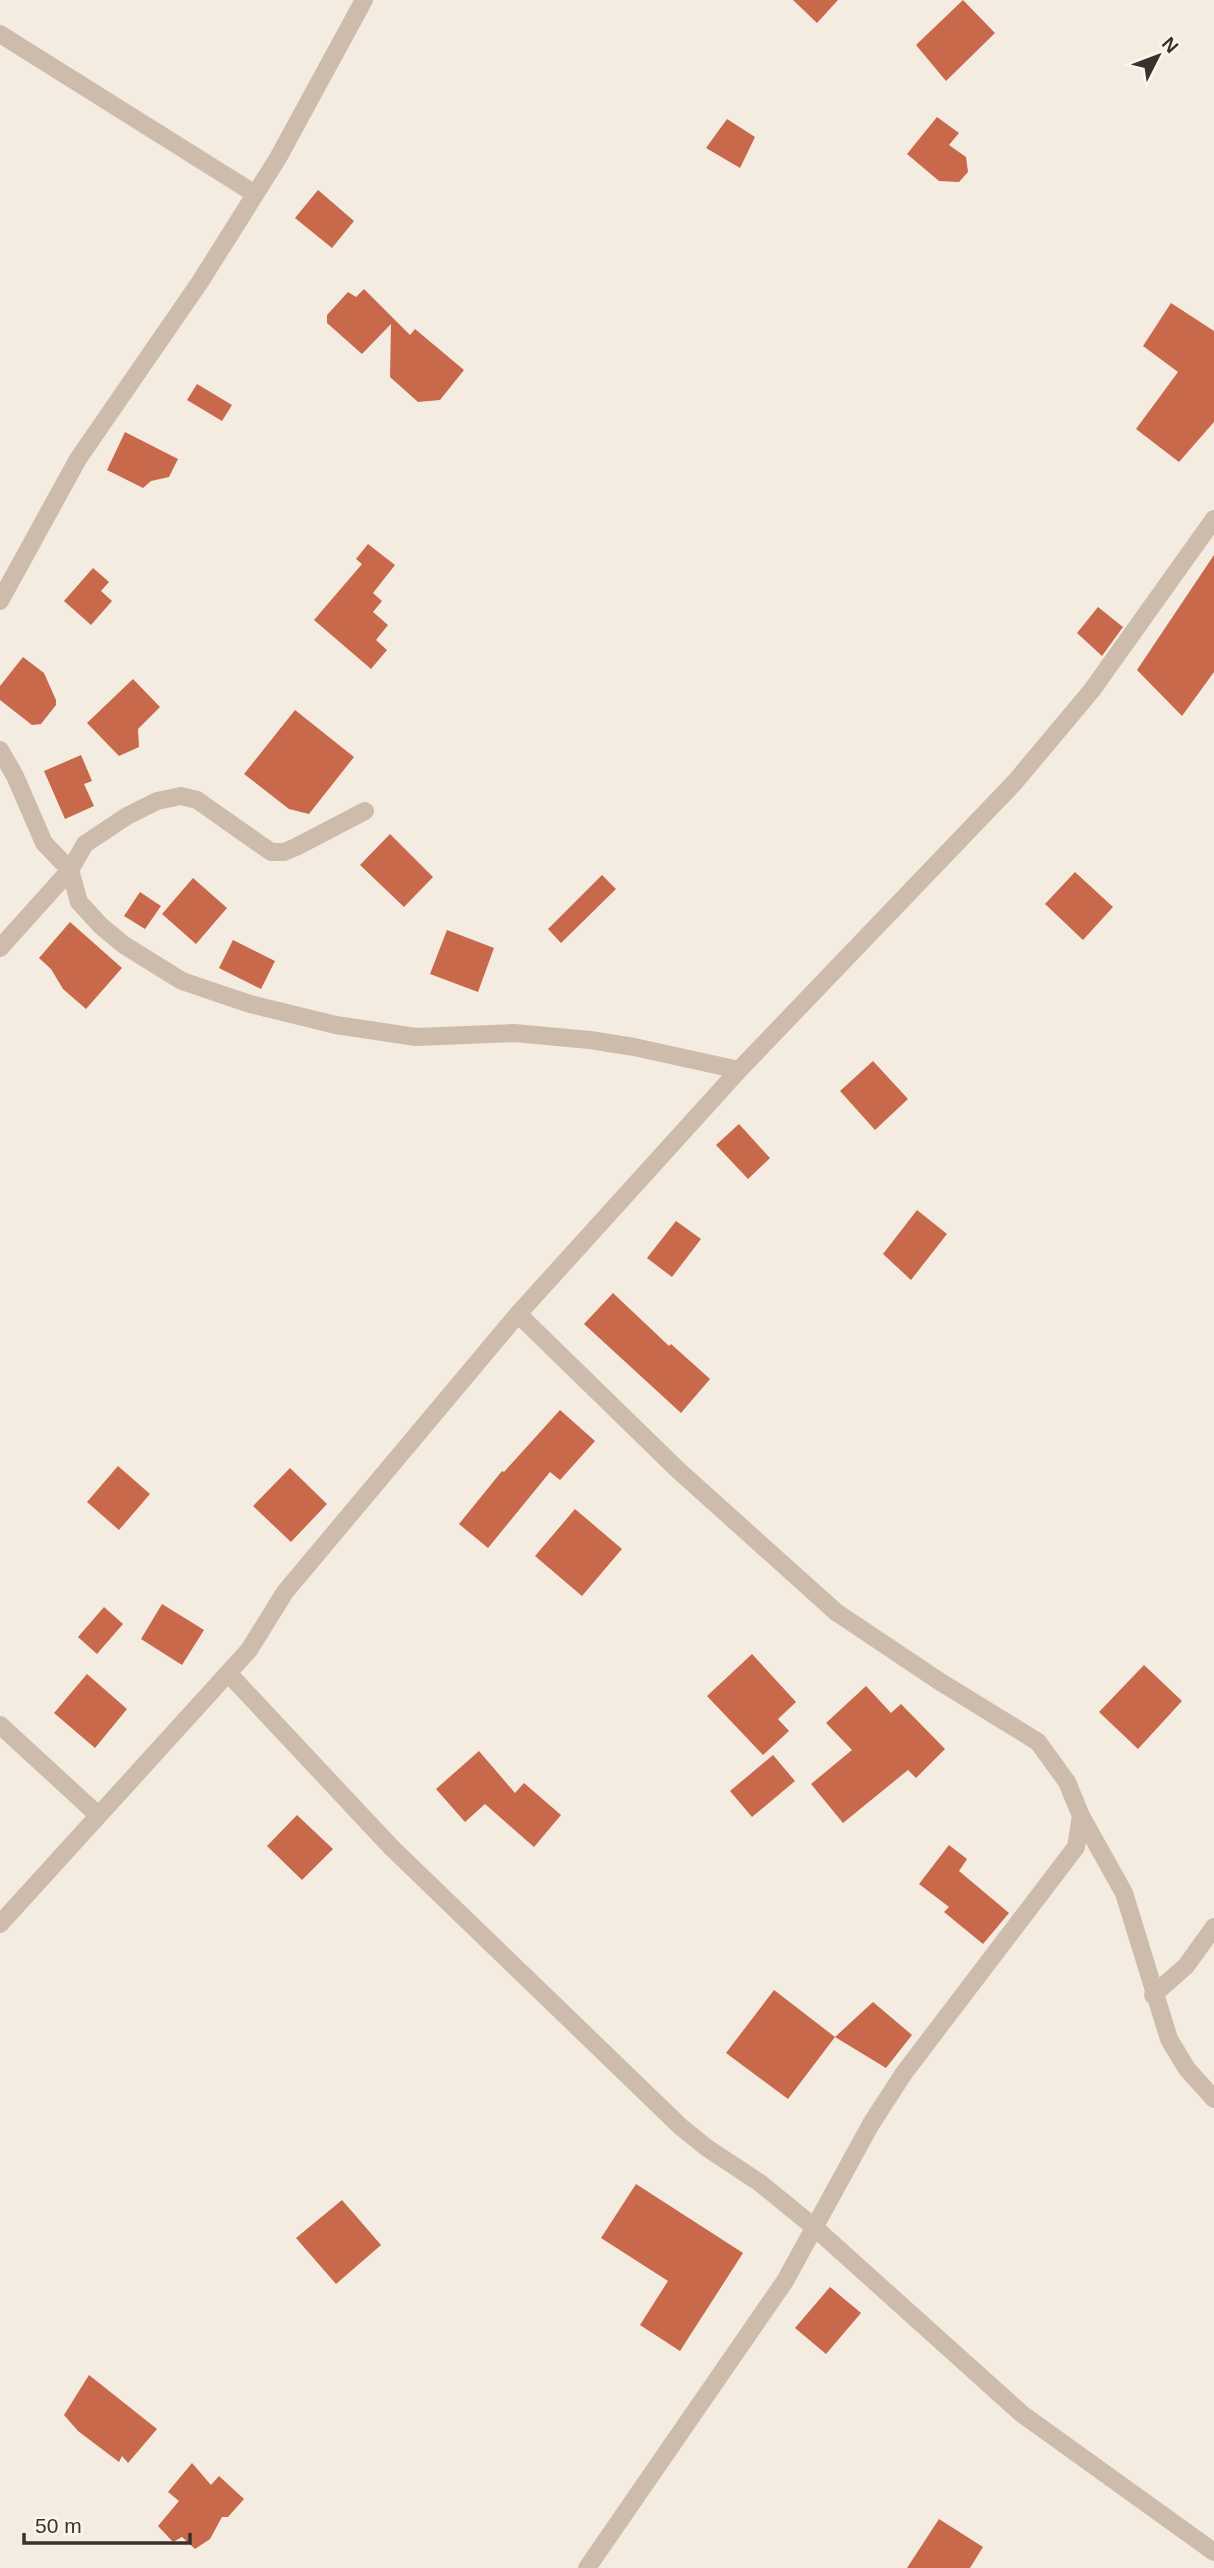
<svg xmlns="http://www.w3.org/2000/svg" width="1214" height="2568" viewBox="0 0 1214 2568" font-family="Helvetica,sans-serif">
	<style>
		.building { fill: #c8694b }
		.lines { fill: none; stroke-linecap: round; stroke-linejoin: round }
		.street { stroke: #cdbbac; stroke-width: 18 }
	</style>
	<rect width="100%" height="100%" fill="#f4ebe1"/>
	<path class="building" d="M793 0H838L817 23Z
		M963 0 995 33 946 81 916 45Z
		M937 117 959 133 949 145 966 157 968 172 959 182 939 181 907 154Z
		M727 119 755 137 740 168 706 148Z
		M318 190 354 221 332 248 295 218Z
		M364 289 410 335 415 329 464 370 440 400 418 402 390 377 391 324 362 354 327 323V315L348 292 356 297Z
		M1171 303 1214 331V422L1179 462 1136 429 1178 372 1143 346Z
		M197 384 232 405 222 421 187 400Z
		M125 432 178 459 169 477 151 481 143 488 107 470Z
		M368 544 395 565 373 593 382 601 373 612 388 625 376 640 387 650 371 669 314 620 362 564 356 559Z
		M1214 555V672L1182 716 1137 670Z
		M93 568 109 582 101 591 112 601 91 625 64 601Z
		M1098 607 1123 627 1102 656 1077 633Z
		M23 657 44 673 56 700V705L41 724 32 725 0 700V686Z
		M133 679 160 707 138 729 139 747 119 756 87 723Z
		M295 710 354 757 309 814 289 809 244 774Z
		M81 755 92 781 84 784 94 806 65 819 44 771Z
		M390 834 433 877 404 907 360 865Z
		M1075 872 1113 907 1083 940 1045 904Z
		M602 875 616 889 561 943 548 929Z
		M193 878 227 908 196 944 162 914Z
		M140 892 161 906 145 929 124 916Z
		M70 922 122 968 86 1009 63 989 51 969 39 958Z
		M447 930 494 948 478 992 430 974Z
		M233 940 275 961 261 989 219 968Z
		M873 1061 908 1099 875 1130 840 1091Z
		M739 1124 770 1158 748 1179 716 1145Z
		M917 1210 947 1234 911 1280 883 1254Z
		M676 1221 701 1239 672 1277 647 1258Z
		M613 1293 669 1346 671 1344 710 1379 681 1413 584 1324Z
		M560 1410 595 1441 560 1480 550 1472 488 1548 459 1524 502 1471 504 1472Z
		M118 1466 150 1494 119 1530 87 1502Z
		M290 1468 327 1504 291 1542 253 1506Z
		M575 1509 622 1549 582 1596 535 1556Z
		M162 1604 204 1630 182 1665 141 1639Z
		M104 1607 123 1624 97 1654 78 1637Z
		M752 1654 796 1702 778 1719 789 1731 763 1755 707 1696Z
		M1144 1665 1182 1701 1138 1749 1099 1712Z
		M87 1674 127 1709 95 1748 54 1713Z
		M866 1686 891 1713 901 1704 945 1749 916 1778 908 1770 843 1823 811 1784 852 1750 826 1723Z
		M479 1751 515 1793 524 1783 561 1815 534 1847 485 1804 465 1822 436 1789Z
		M773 1755 795 1781 752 1817 730 1791Z
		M297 1815 333 1849 302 1880 267 1846Z
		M949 1845 967 1859 959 1871 1009 1913 983 1944 944 1912 949 1907 919 1884Z
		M774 1990 835 2037 788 2099 726 2053Z
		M873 2002 912 2035 886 2068 835 2037Z
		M636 2184 743 2253 680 2351 640 2325 668 2281 601 2238Z
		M342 2200 381 2245 336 2284 296 2238Z
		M830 2287 861 2313 826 2354 795 2328Z
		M89 2375 157 2429 128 2463 122 2456 119 2462 78 2431 64 2415Z
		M192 2463 211 2485 219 2476 244 2499 228 2517H222L210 2539 195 2549 182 2537 173 2542 158 2526 179 2501 168 2492Z
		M939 2519 983 2547 970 2568H907Z"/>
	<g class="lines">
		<path class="street" d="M0 34 255 194
			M0 601 78 459 200 282 278 158 364 0
			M0 750 15 776 44 843 70 870 79 902 101 926 124 945 182 981 250 1004 336 1025 416 1037 514 1033 590 1040 634 1047 739 1070
			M0 948 70 870 85 844 127 816 157 801 181 796 197 800 271 852H284L296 847 365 811
			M518 1314 678 1470 836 1612 939 1681 1038 1742 1067 1782 1081 1816 1076 1847 904 2073 871 2124 785 2281 587 2568
			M228 1673 391 1847 681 2127 707 2148 760 2183 814 2227 1022 2414 1214 2552
			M0 1725 98 1815
			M1081 1816 1124 1893 1169 2039 1187 2069 1214 2099
			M0 1924 249 1650 285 1592 518 1314 739 1070 1015 782 1092 690 1214 519
			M1153 1995 1186 1966 1214 1927"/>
	</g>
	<g transform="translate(1158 56) rotate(48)" stroke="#fbf5ee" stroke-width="5" paint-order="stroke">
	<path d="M0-5L12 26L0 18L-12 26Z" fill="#3b302b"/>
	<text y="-10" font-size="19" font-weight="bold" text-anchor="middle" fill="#3b302b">N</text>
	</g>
	<path d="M24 2533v10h166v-10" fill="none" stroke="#3b302b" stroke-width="3.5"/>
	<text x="35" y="2533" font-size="21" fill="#3b302b" stroke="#fbf5ee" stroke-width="5" paint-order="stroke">50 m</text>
</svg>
